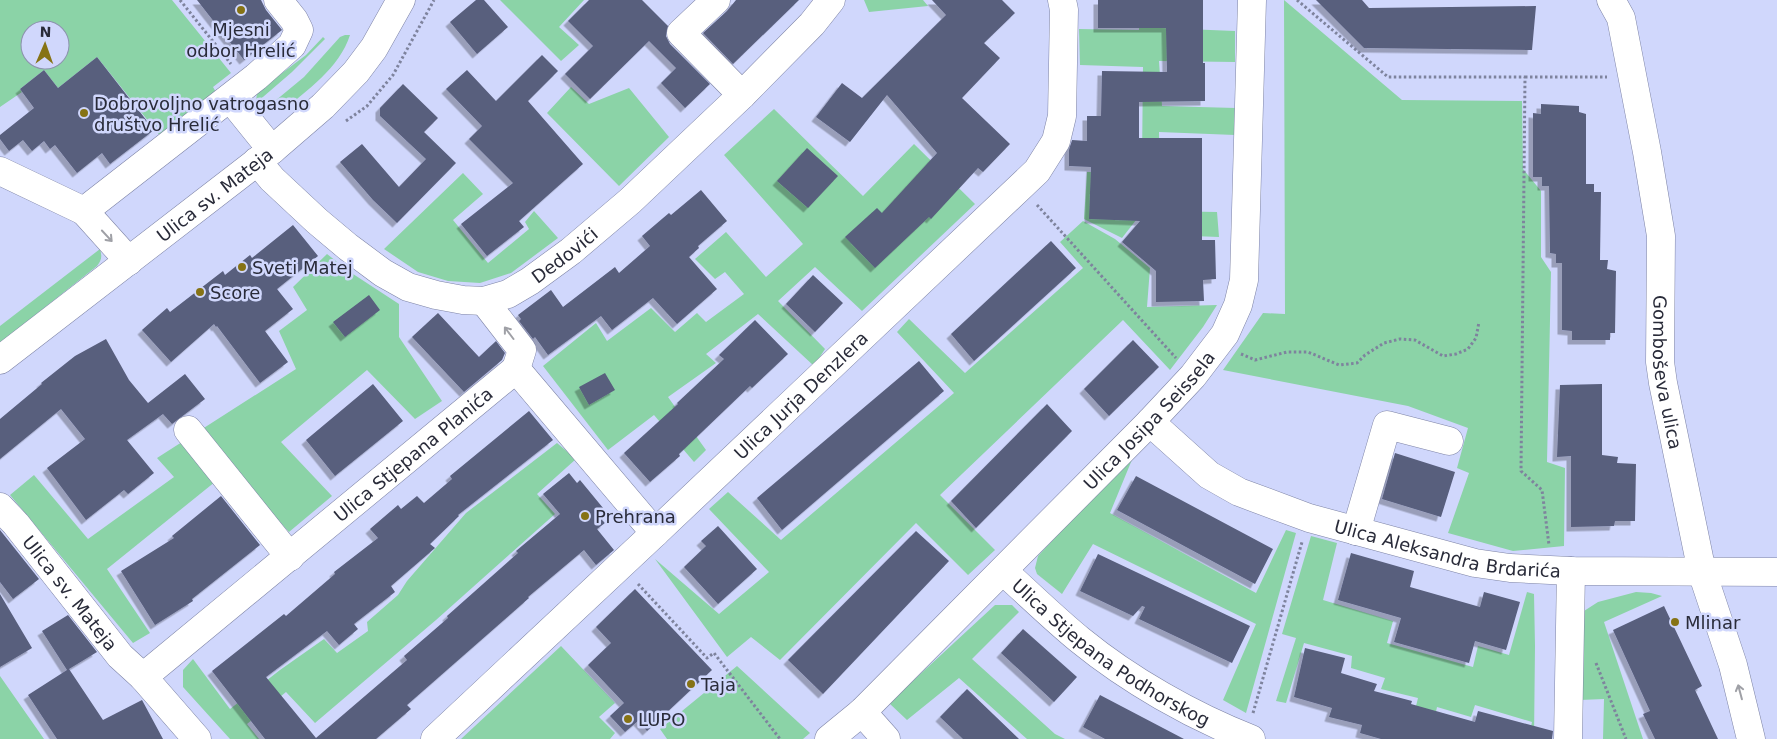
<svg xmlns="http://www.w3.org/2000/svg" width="1777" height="739" viewBox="0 0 1777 739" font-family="'DejaVu Sans',sans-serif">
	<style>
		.green { fill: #8bd3a7; fill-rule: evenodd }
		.building { fill: #585e7d; filter: url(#shadow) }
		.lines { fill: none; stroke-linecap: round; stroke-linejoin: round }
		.minor-casing { stroke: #7e84a6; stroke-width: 29 }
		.path { stroke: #7e839d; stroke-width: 3; stroke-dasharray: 2.5 2.5; stroke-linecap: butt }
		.minor { stroke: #fff; stroke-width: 28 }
		.oneway { stroke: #9fa0a6 }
		.poi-dot { fill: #867315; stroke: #d0d7fc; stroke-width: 2 }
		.labels { text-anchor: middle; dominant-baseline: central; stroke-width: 5; stroke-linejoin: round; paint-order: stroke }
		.poi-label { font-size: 18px; fill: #292b39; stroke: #d0d7fc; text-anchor: start }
		.street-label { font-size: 18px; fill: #292b39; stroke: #d0d7fc }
	</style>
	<defs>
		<filter id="shadow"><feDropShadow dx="-4.5" dy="4.5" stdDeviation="0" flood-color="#0004"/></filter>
	</defs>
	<rect width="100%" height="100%" fill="#d0d7fc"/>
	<path class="green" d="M0 0H172L231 73 213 87 217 94 161 137 97 57 58 88 44 70 20 89 22 92 0 107ZM30 30H60V60H30Z
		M500 0H584L559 27 579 45 561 61Z
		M864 0H923L928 6 869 12Z
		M1139 0H1161V28L1235 31V62L1159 61 1162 106 1236 108 1235 135 1159 132 1160 211 1217 212 1219 237 1167 235 1147 206 1122 238 1084 219 1087 172H1116L1142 160 1143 67 1080 65 1079 29 1139 30Z
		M1284 0 1402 100 1522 101 1523 169 1541 191V257L1551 272 1547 462 1565 468 1564 546 1513 551 1448 533 1469 473 1457 468 1468 428 1408 406 1223 370 1263 313 1285 314Z
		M345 35H350C339 69 307 90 281 112L275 105V101L304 77 340 37Z
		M323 37 325 39 292 72 256 103 257 92 306 55Z
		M571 87 589 104 629 88 669 137 619 186 547 113Z
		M774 109 863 196 914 144 975 204 862 311 815 267 778 301 825 349 814 366 758 314 706 354 716 363 668 397 706 450 694 462 654 415 608 450 543 366 596 323 607 341 651 308 675 332 697 313 706 322 744 294 725 272 715 279 695 259 726 232 766 277 803 244 724 155Z
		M463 173 483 194 453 220 488 263 529 229 525 222 534 211 558 238 511 273 480 283 448 281 418 272 384 249Z
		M1083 221 1115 239 1150 268 1147 307 1217 305 1203 327 1170 370 1123 320 940 495 995 550 968 575 916 523 780 660 751 637 727 657 655 559 719 614 769 572 709 509 728 492 781 540 954 393 897 332 909 319 965 373 1083 268 1060 242Z
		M100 249C102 256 102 260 97 266L0 343V326Z
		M327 254 350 272 399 304V337L442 401 415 419 367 370 281 442 332 496 289 532 231 469 107 569 150 633 133 643 10 495 34 475 88 539 174 477 157 458 296 369 279 331 307 310 293 287Z
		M557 443 576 459 537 494 555 514 436 620 315 723 286 692 247 724 259 739H230L183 687V670L193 659 230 709 280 670 324 639 337 653 368 631 367 622 398 595 407 581 466 513Z
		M1136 450 1110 513 1256 593 1286 530 1296 533 1246 713 1223 700 1256 624 1093 544 1062 594 1037 574 1035 568 1038 556Z
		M1311 536 1337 543 1323 600 1393 621 1387 643 1473 667 1478 646 1509 655 1527 592 1534 594 1535 646 1534 739H1528L1532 722 1475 705 1471 717 1437 707 1430 739H1408L1418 698 1381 689 1385 678 1351 668 1352 656 1304 643 1286 703 1276 701 1296 638 1282 634Z
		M1636 592 1651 593 1662 596 1604 622 1643 739H1603L1604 699 1580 700 1584 611 1598 602Z
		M995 605H1012L1019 612 972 659 1055 734 1065 739H1027L959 678 907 720 889 703Z
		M561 646 615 703 599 717 615 733 610 739H461Z
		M737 666 810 733 803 739H667L660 729Z
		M0 676 44 739H0Z"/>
	<path class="building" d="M197 0H261L266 10 282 30 244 60Z
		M476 0H484L508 27 477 54 450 22Z
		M589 0H642L668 26 666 36 670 44 710 84 685 108 661 83 676 68 649 41 590 99 565 74 593 46 568 21Z
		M736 0H799L733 64 703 33 727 11Z
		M932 0H1002L1015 13 984 43 1000 58 962 98 1010 144 983 172 978 168 931 219 929 217 875 268 845 237 877 208 882 213 937 153 887 95 850 142 816 117 842 83 862 98 946 15Z
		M1098 0H1203V63H1205V101L1139 102V138H1202V240H1215L1216 279 1203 280 1204 301 1156 302V271L1122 242 1140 221 1089 219 1091 167 1069 166V150L1072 140 1087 141V116H1101L1102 71 1167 72 1166 28H1098Z
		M1316 0H1362L1369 8 1536 6 1532 50 1364 48Z
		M542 55 558 71 528 101 583 164 519 221 524 227 487 256 461 224 513 183 469 139 482 126 446 89 467 70 496 101Z
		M97 57 154 130 110 164 102 153 77 173 55 145 50 149 44 141 32 151 23 140 9 151 0 139V135L34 108 20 89 44 70 58 88Z
		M403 84 438 118 424 132 456 163 397 223 373 200 340 162 362 144 399 187 426 159 380 116V108Z
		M1541 104 1579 106V112L1586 114V184H1594V192H1601L1600 260H1608L1607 269 1616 271 1615 333H1610V340H1572V331L1562 330V263H1556V254L1550 253 1549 186H1542V177H1533V113L1541 114Z
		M807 148 838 176 808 208 777 181Z
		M701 190 727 221 698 246 699 248 689 257 717 289 677 324 653 298 612 330 601 316 548 355 535 337 533 339 519 321 521 319 518 315 551 290 563 307 615 267 619 273 650 246 642 236 669 213 671 215Z
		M293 225 318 256 277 289 293 309 265 331 288 362 260 383 217 326 216 327 214 324 171 362 142 330 167 308 170 312 223 271 225 275 250 255 252 258Z
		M1051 241 1076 268 974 361 951 334Z
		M813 275 843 303 815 332 786 304Z
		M369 295 380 310 345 337 333 322Z
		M438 313 479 357 496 341 505 353 502 360 464 392 412 337Z
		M755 320 788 354 752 388 750 386 679 454 680 456 650 482 624 453 678 404 677 403 724 359 719 355Z
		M106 339 129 380 148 403 185 374 205 399 172 424 163 414 127 440 154 473 128 494 124 490 86 520 47 468 85 439 61 409 0 459V419L42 384 41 383 75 356Z
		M1133 340 1159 367 1109 416 1084 389Z
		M919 361 944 391 782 530 757 498Z
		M605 373 615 390 589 405 579 387Z
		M373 384 403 421 335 476 306 440Z
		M1602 384V455L1618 457 1617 463 1636 464 1635 521H1615L1614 526 1571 527V456L1557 457 1560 385Z
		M1047 404 1072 431 976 528 951 501Z
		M529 411 553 440 458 515 459 516 430 544 435 548 391 586 395 592 354 624 358 629 339 645 327 631 266 677 316 738 407 660 404 656 448 618 447 616 518 553 516 551 560 514 543 494 569 473 577 483 580 480 608 514 601 519 605 523 597 529 614 550 596 565 584 550 528 597 529 598 407 705 411 709 376 739H265L212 671 284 614 286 616 335 574 334 572 378 538 370 529 398 505 401 509 417 496 424 503 452 479 450 476Z
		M1395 453 1455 472 1441 517 1382 499Z
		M1136 476 1273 549 1255 584 1117 510Z
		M221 496 260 545 192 599 193 601 155 625 121 571 174 538 172 536Z
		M718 526 757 569 718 604 684 567 706 546 701 541Z
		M0 530 39 579 13 599 0 582Z
		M916 531 949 561 823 694 788 660Z
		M1351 553 1414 571 1410 587 1480 607 1484 592 1520 602 1506 650 1475 641 1469 663 1394 642 1401 618 1338 600Z
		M1098 554 1250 626 1232 663 1139 619 1145 607 1142 606 1133 616 1080 591Z
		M635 589 712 670 647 731 638 721 625 732 610 716 624 703 588 665 611 643 596 627Z
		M0 594 32 648 0 667Z
		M1664 606 1702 686 1695 690 1718 739H1655L1643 714 1650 711 1613 630Z
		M68 615 97 652 69 669 103 720 142 700 163 739H57L28 695 67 670 42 631Z
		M1023 629 1077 677 1054 702 1001 653Z
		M1305 648 1345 658 1341 673 1377 684 1374 691 1412 701 1411 704 1475 722 1478 711 1553 731 1552 739H1381L1360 733 1362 725 1329 717 1332 708 1294 697Z
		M967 689 1019 739H963L940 717Z
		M1100 695 1184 739H1105L1083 727Z"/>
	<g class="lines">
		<defs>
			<g id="minor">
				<path d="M716 0 681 33 742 95"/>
				<path id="s1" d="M1611 0 1621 18 1647 152 1661 236 1660 362 1663 383 1702 572 1733 665 1751 739"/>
				<path d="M230 98 272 150"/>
				<path id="s2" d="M257 161 272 179 317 221 348 247 383 273 408 287 436 295 463 300 484 301 508 294 530 281 571 251 630 201 742 95 812 24 831 0"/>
				<path d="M0 171 84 211 256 77 292 45 299 30 294 20 278 0"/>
				<path d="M84 211 129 261"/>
				<path d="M484 301 522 350 516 369"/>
				<path id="s3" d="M0 360 272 150 323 106 356 72 374 48 401 0"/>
				<path d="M516 369 655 533"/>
				<path id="s4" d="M1150 422 1209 475 1239 492 1309 518 1475 563 1510 568 1571 571 1777 572"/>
				<path d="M188 430 290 557"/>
				<path id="s5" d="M0 507 16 524 120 656 143 677 197 739"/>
				<path d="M1356 531 1387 425 1449 441"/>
				<path id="s6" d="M1003 571C1029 594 1053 618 1080 640 1129 680 1192 716 1251 739"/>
				<path id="s7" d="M143 677 516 369"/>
				<path d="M862 712 886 739"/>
				<path id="s8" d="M435 739 655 533 1037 171 1056 141 1062 116 1064 10 1062 0"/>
				<path id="s9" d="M829 739 862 712 1150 422 1193 376 1225 334 1238 305 1244 280 1252 0"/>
				<path d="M1568 739 1571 571"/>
			</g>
		</defs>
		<use href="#minor" class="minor-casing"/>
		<path class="path" d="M180 0 231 64
			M1297 0 1388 77H1525L1521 471 1542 490 1549 545
			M1525 77H1607
			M346 121 367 106 393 75 434 0
			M1037 205 1176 358
			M1241 354 1255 360 1287 352H1308L1339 365 1357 363 1365 355 1384 343 1400 339 1415 340 1443 356 1456 354 1468 349 1476 338 1479 322
			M638 584 707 658 714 653 780 739
			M1596 663 1626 739
			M1253 713 1302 542"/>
		<use href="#minor" class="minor"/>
	</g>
	<defs><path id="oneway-shaft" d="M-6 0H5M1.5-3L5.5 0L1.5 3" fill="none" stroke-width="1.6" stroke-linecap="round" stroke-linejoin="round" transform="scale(1.25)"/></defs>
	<g class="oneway">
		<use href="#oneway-shaft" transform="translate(107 236) rotate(47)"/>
		<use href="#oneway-shaft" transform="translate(509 333) rotate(-127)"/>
		<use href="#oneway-shaft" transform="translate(1740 692) rotate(-105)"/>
	</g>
	<g class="poi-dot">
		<circle cx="241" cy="10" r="5"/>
		<circle cx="84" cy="113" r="5"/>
		<circle cx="242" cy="267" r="5"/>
		<circle cx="200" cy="292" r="5"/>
		<circle cx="585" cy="516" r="5"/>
		<circle cx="1675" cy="622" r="5"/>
		<circle cx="691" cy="684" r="5"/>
		<circle cx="628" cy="719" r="5"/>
	</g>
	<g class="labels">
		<g class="poi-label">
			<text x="241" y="29" text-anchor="middle">Mjesni<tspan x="241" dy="21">odbor Hrelić</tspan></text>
			<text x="94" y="103">Dobrovoljno vatrogasno<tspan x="94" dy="21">društvo Hrelić</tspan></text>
			<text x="252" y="267">Sveti Matej</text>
			<text x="210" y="292">Score</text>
			<text x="595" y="516">Prehrana</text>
			<text x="1685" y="622">Mlinar</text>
			<text x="701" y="684">Taja</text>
			<text x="638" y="719">LUPO</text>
		</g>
		<g class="street-label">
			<text stroke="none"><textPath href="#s3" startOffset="271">Ulica sv. Mateja</textPath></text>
			<text stroke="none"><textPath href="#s2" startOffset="369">Dedovići</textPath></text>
			<text stroke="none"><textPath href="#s1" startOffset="379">Gomboševa ulica</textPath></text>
			<text stroke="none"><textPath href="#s8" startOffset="502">Ulica Jurja Denzlera</textPath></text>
			<text stroke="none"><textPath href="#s9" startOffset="452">Ulica Josipa Seissela</textPath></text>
			<text stroke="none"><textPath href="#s7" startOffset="350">Ulica Stjepana Planića</textPath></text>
			<text stroke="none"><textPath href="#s4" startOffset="331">Ulica Aleksandra Brdarića</textPath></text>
			<text stroke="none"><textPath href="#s5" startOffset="111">Ulica sv. Mateja</textPath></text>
			<text stroke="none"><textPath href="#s6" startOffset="136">Ulica Stjepana Podhorskog</textPath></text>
		</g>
	</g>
	<g transform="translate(45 45) rotate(2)"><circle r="24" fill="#d0d7fc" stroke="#8d92ae"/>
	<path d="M0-4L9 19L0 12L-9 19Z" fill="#867315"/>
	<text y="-8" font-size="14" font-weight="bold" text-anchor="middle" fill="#292b39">N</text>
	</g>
</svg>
